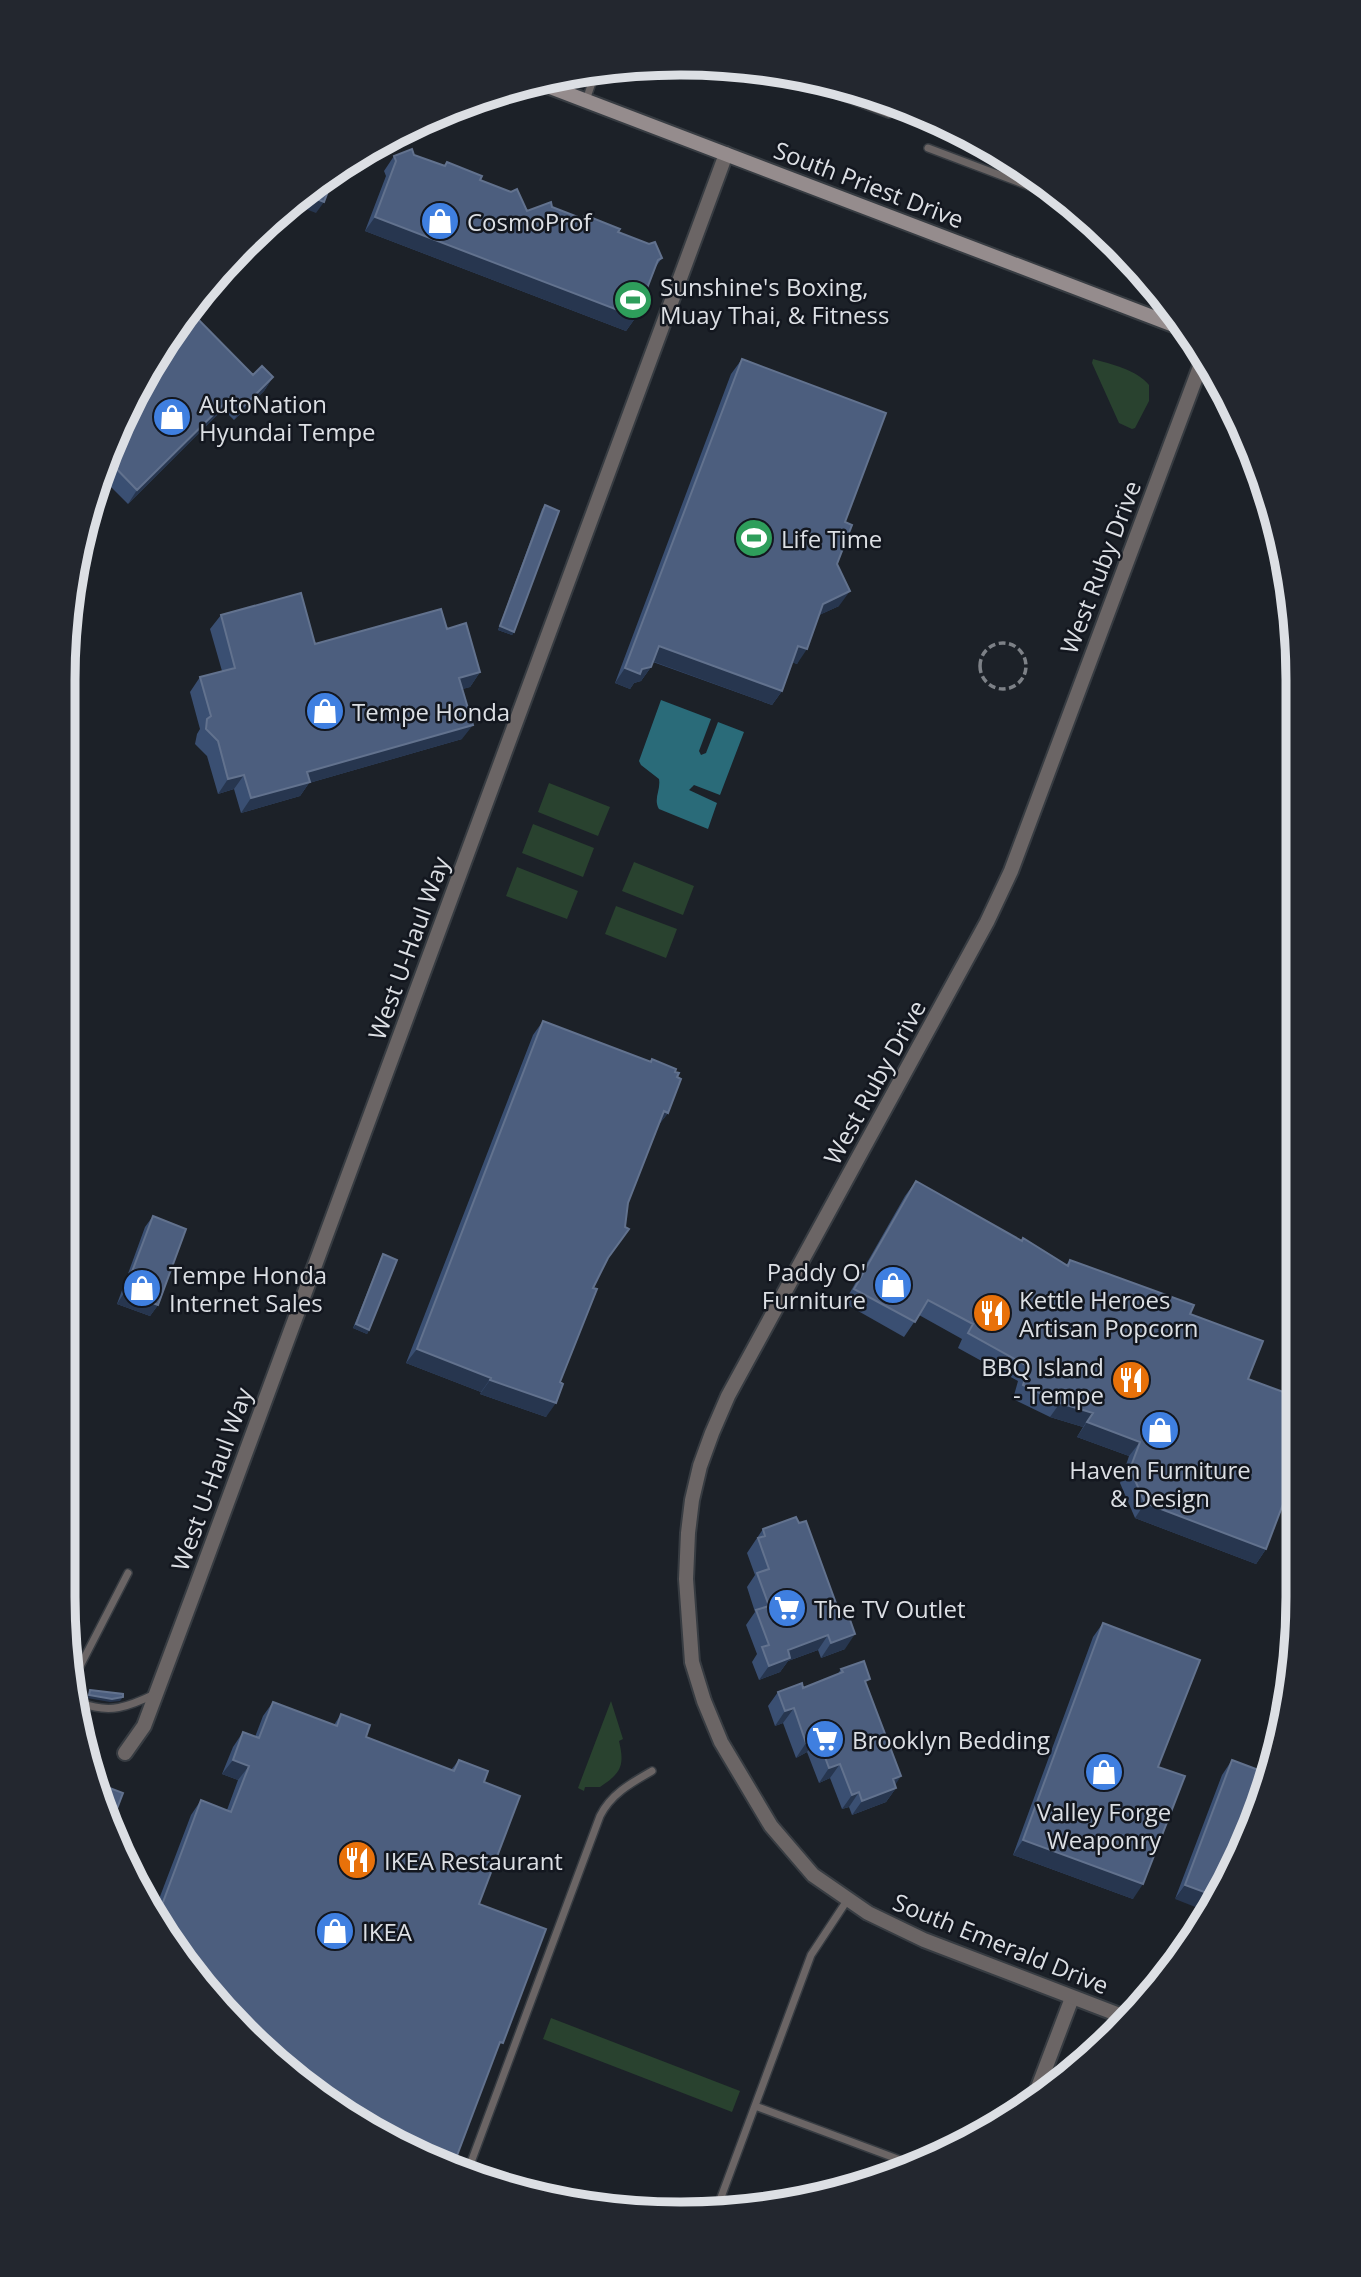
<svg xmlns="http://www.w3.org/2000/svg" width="1361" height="2277" viewBox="0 0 1361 2277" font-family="'Open Sans',sans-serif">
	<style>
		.green { fill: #29422f }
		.water { fill: #2a6b79 }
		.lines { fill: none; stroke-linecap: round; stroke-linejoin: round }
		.service-casing { stroke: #373c42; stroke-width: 10 }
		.minor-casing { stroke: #373c42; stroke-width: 18 }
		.tertiary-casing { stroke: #373c42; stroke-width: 18 }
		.secondary-casing { stroke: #373c42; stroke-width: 18 }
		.path { stroke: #7d8187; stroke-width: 3.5; stroke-dasharray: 7 3.5; stroke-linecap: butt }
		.service { stroke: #6b6565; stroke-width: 7 }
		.minor { stroke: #6b6565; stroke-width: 14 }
		.tertiary { stroke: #6b6565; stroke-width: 14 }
		.secondary { stroke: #958c8d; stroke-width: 14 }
		.wall { fill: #3a4f72 }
		.shaded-wall { fill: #27364f }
		.building { fill: #4c5e7e; stroke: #62728e; stroke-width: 2 }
		.labels { text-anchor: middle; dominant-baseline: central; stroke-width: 5; stroke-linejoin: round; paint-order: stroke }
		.street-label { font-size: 24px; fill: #dcdfe4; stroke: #13171f }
		.poi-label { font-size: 24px; fill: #dcdfe4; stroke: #13171f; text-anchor: start }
		.rim { fill: none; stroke: #dcdfe4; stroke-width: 9 }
	</style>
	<rect width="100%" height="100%" fill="#1c2128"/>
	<path class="green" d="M1093 359C1111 364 1137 370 1149 385V401L1135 428 1132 429 1119 423 1092 363Z
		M549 783 610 807 598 836 538 812Z
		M533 824 594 848 583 877 522 853Z
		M634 862 694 886 683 915 622 891Z
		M517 867 578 891 567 919 506 896Z
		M616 906 677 929 666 958 605 934Z
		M611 1701 623 1739 619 1741C625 1766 621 1773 600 1787H585L584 1791 578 1788Z
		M551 2018 740 2091 732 2112 543 2039Z"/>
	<path class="water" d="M661 700 711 719 699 751 701 755 706 753 718 722 744 732 720 795 694 785 689 790 717 803 708 829 659 809C653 799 661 790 659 779L641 765 639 761Z"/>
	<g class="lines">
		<defs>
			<path id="service" d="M792 74 791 77 889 114 893 103
				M586 100 596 71
				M928 148 1058 197
				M76 1674 128 1573
				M81 1703C110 1714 128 1707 155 1694
				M755 2106 911 2164
				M467 2173 600 1816C611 1794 631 1783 652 1771
				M717 2208 811 1955 848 1899"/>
			<path id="minor" d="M64 914 67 880 64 812
				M125 1753 144 1726 193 1595 726 154
				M1034 2098 1072 1998"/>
			<path id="tertiary" d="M1122 2016 924 1940 868 1913 813 1875 771 1826 721 1742 704 1701 692 1662 686 1579 688 1533 692 1500 700 1466 712 1433 728 1396 776 1308 987 922 1011 871 1204 356"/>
			<path id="secondary" d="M537 82 1184 329"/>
		</defs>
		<use href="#service" class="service-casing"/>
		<use href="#minor" class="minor-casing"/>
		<use href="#tertiary" class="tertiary-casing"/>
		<use href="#secondary" class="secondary-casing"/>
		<path class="path" d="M980 666a23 23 0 1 1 46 0a23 23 0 1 1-46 0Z"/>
		<use href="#service" class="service"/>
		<use href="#minor" class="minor"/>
		<use href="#tertiary" class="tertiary"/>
		<use href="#secondary" class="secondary"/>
	</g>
	<path class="wall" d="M414 155 444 166 447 162 480 180 527 211 552 207 582 219 585 215 618 232 662 258 654 269 636 317 626 331 365 231 386 176 384 171 394 156Z
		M167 337 253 375 273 377 264 391 234 420 223 409 128 504 99 475Z
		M742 359 845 522 837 564 839 606 819 615 797 664 792 662 782 691 772 705 653 662 651 667 641 681 634 683 630 689 615 683 731 374Z
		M545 505 514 632 512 635 498 630 542 509Z
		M221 615 315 644 447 629 480 672 470 687 462 689V739L309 783 300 796 241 813 234 789 218 794 207 756 195 744 197 734 200 729 190 692 200 677 222 671 210 629Z
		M543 1021 650 1062 652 1059 675 1072 677 1077 668 1113 657 1127 607 1259 593 1288 546 1417 480 1394 481 1392 406 1363 533 1035Z
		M916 1181 1021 1241 1023 1238 1066 1265 1070 1260 1190 1314 1248 1379 1266 1549 1256 1564 1135 1518 1120 1483 1129 1456 1077 1437 1083 1427 1050 1417 1013 1399 1018 1381 958 1348 962 1339 919 1315 904 1337 844 1303 905 1196Z
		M153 1216 158 1305 150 1316 117 1304 145 1227Z
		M383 1254 369 1330 367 1334 353 1328 381 1258Z
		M763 1529 845 1649 821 1658 818 1650 788 1661 780 1672 759 1680 752 1662 757 1654 746 1625 755 1612 747 1587 755 1575 747 1553Z
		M1103 1623 1158 1767 1133 1899 1013 1855 1093 1637Z
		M841 1669 866 1685 896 1788 886 1802 852 1815 849 1807 842 1809 830 1778 819 1783 807 1752 796 1758 783 1723 775 1726 768 1706 778 1692 803 1688 838 1674Z
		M273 1702 334 1725 341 1714 366 1737 451 1770 459 1760 484 1782 479 1904 495 2054 190 1972 156 1907 191 1815 201 1800 227 1810 238 1780 222 1774 233 1747 243 1732 255 1737 263 1716Z
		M1232 1760 1269 1774 1175 1899 1222 1775Z"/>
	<path class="shaded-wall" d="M304 194 324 202 316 213 293 204Z
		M375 217 636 317 626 331 365 231Z
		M273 377 264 391 234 420 244 406Z
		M233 395 223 409 128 504 137 490Z
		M850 591 839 606 813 618 823 604Z
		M500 626 514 632 512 635 498 630Z
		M659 646 782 691 772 705 649 660Z
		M798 646 807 649 797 664 788 661Z
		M651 667 641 681 634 683 630 689 615 683 625 668 642 669Z
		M480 672 470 687 449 693 459 678Z
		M473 725 462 739 309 783 300 796 241 813 251 798 307 772Z
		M244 775 234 789 218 794 228 779Z
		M664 1111 668 1113 657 1127Z
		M124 1293 158 1305 150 1316 117 1304Z
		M356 1324 369 1330 367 1334 353 1328Z
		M417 1349 491 1378 481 1392 406 1363Z
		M490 1380 556 1403 546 1417 480 1394Z
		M1060 1403 1093 1413 1083 1427 1050 1417Z
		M1087 1422 1140 1442 1129 1456 1077 1437Z
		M1145 1503 1266 1549 1256 1564 1135 1518Z
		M855 1634 845 1649 821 1658 831 1643Z
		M828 1635 818 1650 788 1661 780 1672 759 1680 769 1666 788 1650Z
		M89 1695 123 1697 120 1701 110 1702 87 1698Z
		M794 1708 783 1723 775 1726 785 1711Z
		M818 1738 807 1752 796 1758 806 1743Z
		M233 1760 249 1766 238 1780 222 1774Z
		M840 1764 830 1778 819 1783 829 1768Z
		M901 1776 892 1790 896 1788 886 1802 852 1815 862 1801 893 1779Z
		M859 1792 849 1807 842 1809 852 1795Z
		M1023 1840 1143 1884 1133 1899 1013 1855Z
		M1185 1885 1215 1896 1208 1912 1175 1899Z
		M171 1935 182 1940 177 1947Z"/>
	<path class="building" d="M412 149 414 155 445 166 447 162 482 176 480 180 511 192 517 189 527 211 551 202 552 207 583 219 585 215 620 229 618 232 649 244 655 242 662 258 658 260 636 317 375 217 396 161 394 156Z
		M337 167 324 202 304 194Z
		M189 310 253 375 262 366 273 377 244 406 233 395 137 490 107 459 167 337Z
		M742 359 886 413 845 522 852 525 837 564 850 591 823 604 807 649 798 646 782 691 659 646 651 667 642 669 640 674 625 668Z
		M545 505 559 511 514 632 500 626Z
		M301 593 315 644 441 609 447 629 466 623 480 672 459 678 473 725 307 772 310 782 251 798 244 775 228 779 218 741 206 729 207 719 211 716 200 677 235 668 221 615Z
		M543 1021 651 1062 652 1059 676 1069 675 1072 679 1073 677 1077 681 1079 668 1113 664 1111 628 1203 625 1227 629 1229 608 1258 593 1288 597 1289 560 1382 563 1384 556 1403 490 1380 491 1378 417 1349Z
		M916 1181 1022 1241 1023 1238 1068 1266 1070 1260 1194 1305 1190 1314 1263 1341 1248 1379 1297 1397V1467L1266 1549 1145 1503 1130 1469 1140 1442 1087 1422 1093 1413 1060 1403 1023 1385 1029 1367 968 1333 973 1324 928 1300 915 1322 854 1289Z
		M153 1216 186 1229 158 1305 124 1293Z
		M383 1254 397 1260 369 1330 356 1324Z
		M796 1517 799 1523 806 1521 841 1617 848 1614 855 1634 831 1643 828 1635 788 1650 790 1658 769 1666 762 1647 769 1645 756 1610 769 1606 757 1573 769 1569 758 1538 765 1536 763 1529Z
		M1103 1623 1200 1660 1158 1767 1185 1776 1143 1884 1023 1840Z
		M864 1661 870 1679 865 1681 901 1776 893 1779 896 1788 862 1801 859 1792 852 1795 840 1764 829 1768 818 1738 806 1743 794 1708 785 1711 778 1692 802 1683 803 1688 843 1672 841 1669Z
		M90 1690 123 1694V1697L112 1699 89 1695Z
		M273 1702 337 1726 341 1714 370 1725 366 1737 454 1771 459 1760 488 1771 484 1782 520 1796 479 1904 546 1929 503 2043 500 2042 453 2166 305 2087 190 1972 178 1950 182 1940 171 1935 159 1913 201 1800 231 1812 249 1766 233 1760 243 1732 259 1738Z
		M1232 1760 1269 1774 1265 1795 1215 1896 1185 1885Z
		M99 1784 123 1793 111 1824 96 1795Z"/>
	<defs>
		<symbol id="shop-disc" viewBox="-11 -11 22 22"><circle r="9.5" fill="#3f7fe0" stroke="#13171f"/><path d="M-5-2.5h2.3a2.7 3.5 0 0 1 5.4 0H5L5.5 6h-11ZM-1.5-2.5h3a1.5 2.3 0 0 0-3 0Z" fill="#fff"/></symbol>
		<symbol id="stadium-disc" viewBox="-11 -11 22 22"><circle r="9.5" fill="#2e9e5b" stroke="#13171f"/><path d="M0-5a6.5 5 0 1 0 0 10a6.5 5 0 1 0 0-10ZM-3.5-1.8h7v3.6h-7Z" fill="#fff"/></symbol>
		<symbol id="restaurant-disc" viewBox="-11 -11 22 22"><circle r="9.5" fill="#e8710a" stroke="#13171f"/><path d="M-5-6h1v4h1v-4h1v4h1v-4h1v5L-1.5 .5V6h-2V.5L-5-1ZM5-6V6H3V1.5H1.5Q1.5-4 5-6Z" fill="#fff"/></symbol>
		<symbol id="supermarket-disc" viewBox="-11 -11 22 22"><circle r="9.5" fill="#3f7fe0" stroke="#13171f"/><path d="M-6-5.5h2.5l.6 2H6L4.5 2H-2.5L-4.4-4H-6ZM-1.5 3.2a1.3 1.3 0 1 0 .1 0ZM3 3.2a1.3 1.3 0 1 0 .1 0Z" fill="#fff"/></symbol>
	</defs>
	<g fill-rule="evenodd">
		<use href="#shop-disc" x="418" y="199" width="44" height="44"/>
		<use href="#stadium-disc" x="611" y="278" width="44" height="44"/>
		<use href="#shop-disc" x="150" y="395" width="44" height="44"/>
		<use href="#stadium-disc" x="732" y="516" width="44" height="44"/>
		<use href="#shop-disc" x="303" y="689" width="44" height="44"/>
		<use href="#shop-disc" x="871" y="1263" width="44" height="44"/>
		<use href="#shop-disc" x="120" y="1266" width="44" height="44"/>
		<use href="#restaurant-disc" x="970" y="1291" width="44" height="44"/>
		<use href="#restaurant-disc" x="1109" y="1358" width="44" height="44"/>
		<use href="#shop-disc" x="1138" y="1408" width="44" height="44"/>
		<use href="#supermarket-disc" x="765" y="1586" width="44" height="44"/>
		<use href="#supermarket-disc" x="803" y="1717" width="44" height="44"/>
		<use href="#shop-disc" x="1082" y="1750" width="44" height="44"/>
		<use href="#restaurant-disc" x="335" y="1838" width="44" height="44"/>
		<use href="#shop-disc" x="313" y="1909" width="44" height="44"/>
	</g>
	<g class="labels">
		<g class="street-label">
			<text transform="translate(869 184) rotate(21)">South Priest Drive</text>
			<text transform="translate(1100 567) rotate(-69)">West Ruby Drive</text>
			<text transform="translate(408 948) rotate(-70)">West U-Haul Way</text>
			<text transform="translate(874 1082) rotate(-61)">West Ruby Drive</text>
			<text transform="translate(211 1479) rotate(-70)">West U-Haul Way</text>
			<text transform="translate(1001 1943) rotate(22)">South Emerald Drive</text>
		</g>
		<g class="poi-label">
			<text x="467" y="221">CosmoProf</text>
			<text x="660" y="286">Sunshine's Boxing,<tspan x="660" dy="28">Muay Thai, &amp; Fitness</tspan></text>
			<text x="199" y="403">AutoNation<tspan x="199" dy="28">Hyundai Tempe</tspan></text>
			<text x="781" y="538">Life Time</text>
			<text x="352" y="711">Tempe Honda</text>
			<text x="866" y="1271" text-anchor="end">Paddy O'<tspan x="866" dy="28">Furniture</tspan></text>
			<text x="169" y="1274">Tempe Honda<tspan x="169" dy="28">Internet Sales</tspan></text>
			<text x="1019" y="1299">Kettle Heroes<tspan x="1019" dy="28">Artisan Popcorn</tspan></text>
			<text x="1104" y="1366" text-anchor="end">BBQ Island<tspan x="1104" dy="28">- Tempe</tspan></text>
			<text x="1160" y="1469" text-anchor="middle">Haven Furniture<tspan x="1160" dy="28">&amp; Design</tspan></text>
			<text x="814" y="1608">The TV Outlet</text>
			<text x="852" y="1739">Brooklyn Bedding</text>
			<text x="1104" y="1811" text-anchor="middle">Valley Forge<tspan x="1104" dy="28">Weaponry</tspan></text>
			<text x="384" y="1860">IKEA Restaurant</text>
			<text x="362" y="1931">IKEA</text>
		</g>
	</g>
	<path d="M0 0H1361V2277H0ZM680 75H681A605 605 0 0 1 1286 680V1597A605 605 0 0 1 681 2202H680A605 605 0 0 1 75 1597V680A605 605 0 0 1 680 75Z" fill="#23272f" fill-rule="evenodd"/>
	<path class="rim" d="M680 75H681A605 605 0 0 1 1286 680V1597A605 605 0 0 1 681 2202H680A605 605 0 0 1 75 1597V680A605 605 0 0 1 680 75Z"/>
</svg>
